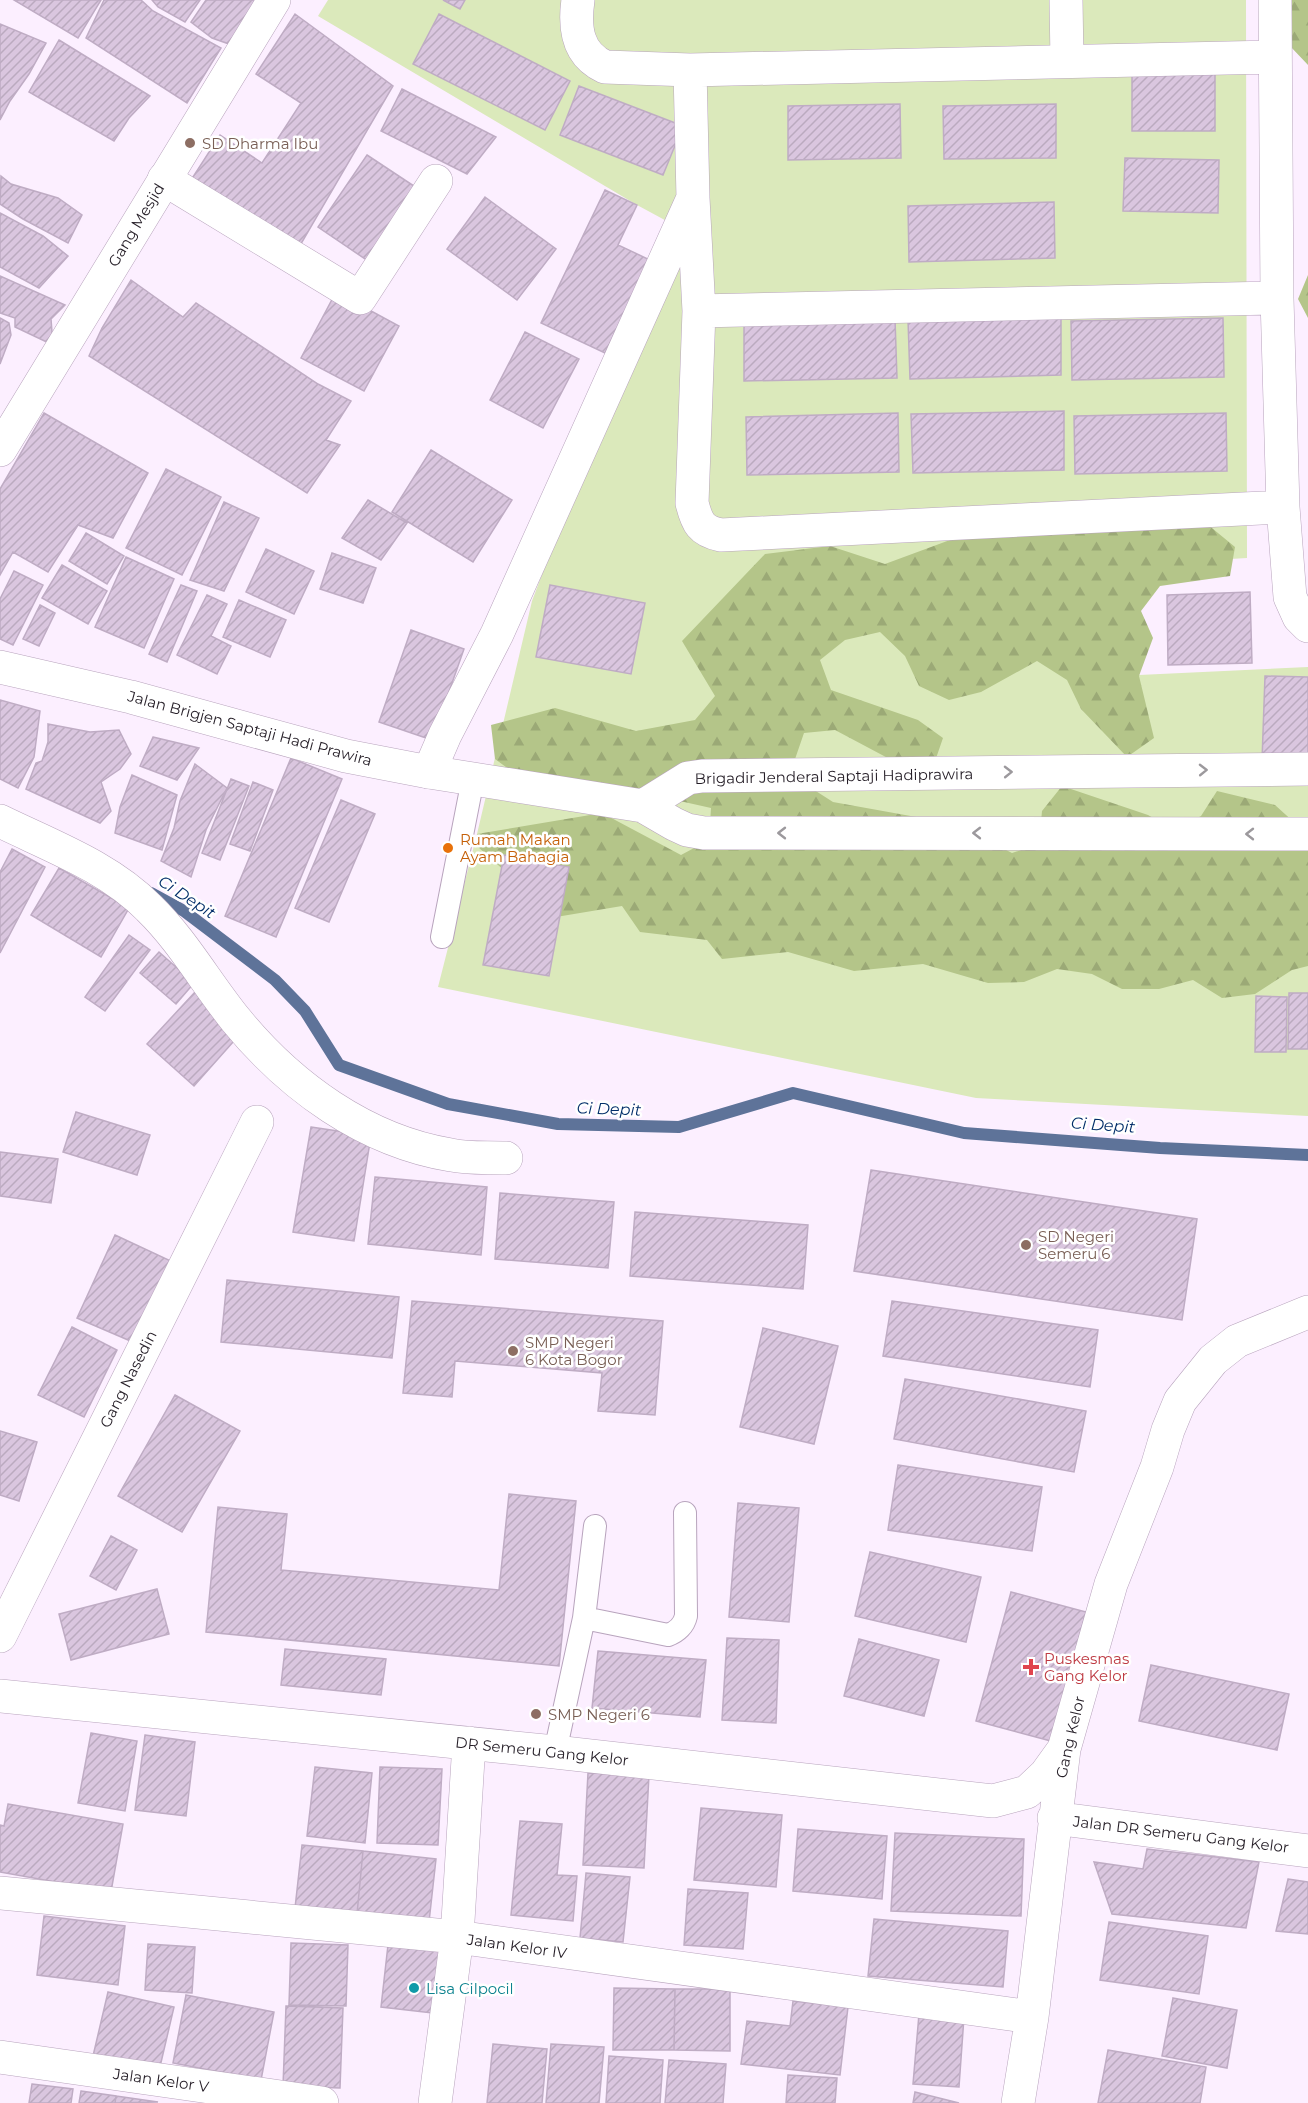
<svg xmlns="http://www.w3.org/2000/svg" width="1308" height="2103" viewBox="0 0 1308 2103" font-family="Montserrat,sans-serif">
	<style>
		.green { fill: #dbe9bb }
		.forest { fill: url(#forest-firs) }
		.lines { fill: none; stroke-linecap: round; stroke-linejoin: round }
		.stream { stroke: #5e7399; stroke-width: 12 }
		.building { fill: url(#building-hatch); stroke: #bfacc4; stroke-width: 1.5 }
		.lane-casing { stroke: #b8a4bd; stroke-width: 24 }
		.street-casing { stroke: #b8a4bd; stroke-width: 34 }
		.secondary-casing { stroke: #b8a4bd; stroke-width: 34 }
		.primary-casing { stroke: #b8a4bd; stroke-width: 34 }
		.lane { stroke: #fff; stroke-width: 22 }
		.street { stroke: #fff; stroke-width: 33 }
		.secondary { stroke: #fff; stroke-width: 33 }
		.primary { stroke: #fff; stroke-width: 33 }
		.oneway { stroke: #9c999d }
		.education-dot { fill: #8d6e63; stroke: #fff; stroke-width: 2 }
		.food-dot { fill: #e8710a; stroke: #fff; stroke-width: 2 }
		.health-dot { fill: #e0444e; stroke: #fff; stroke-width: 2 }
		.culture-dot { fill: #0f9aa8; stroke: #fff; stroke-width: 2 }
		.labels { text-anchor: middle; dominant-baseline: central; stroke-width: 5; stroke-linejoin: round; paint-order: stroke }
		.education-label { font-size: 15px; fill: #785e54; stroke: #fff; text-anchor: start }
		.street-label { font-size: 15px; fill: #241d26; stroke: #fff }
		.food-label { font-size: 15px; fill: #c56008; stroke: #fff; text-anchor: start }
		.health-label { font-size: 15px; fill: #be3a42; stroke: #fff; text-anchor: start }
		.culture-label { font-size: 15px; fill: #0d838f; stroke: #fff; text-anchor: start }
		.water-label { font-size: 16px; font-style: italic; fill: #022e69; stroke: #fff }
	</style>
	<defs>
		<pattern id="forest-firs" width="22" height="20" patternUnits="userSpaceOnUse" patternTransform="scale(1.5)"><rect width="22" height="20" fill="#b4c589"/><path d="M5 1l3.5 6h-7zM16 11l3.5 6h-7z" fill="#9ba976"/></pattern>
		<pattern id="building-hatch" width="6" height="6" patternUnits="userSpaceOnUse" patternTransform="scale(1.5)"><rect width="6" height="6" fill="#dac6df"/><path d="M-1 1l2-2M0 6l6-6M5 7l2-2" fill="none" stroke="#bbaabf"/></pattern>
	</defs>
	<rect width="100%" height="100%" fill="#fcefff"/>
	<path class="green" d="M328 0H1246L1247 558 1130 565 1139 675 1308 667V1116L976 1098 438 987 477 834 532 601 674 225 637 205 318 16Z"/>
	<path class="forest" d="M1283 0H1308V65L1290 46Z
		M1308 275V318L1298 299Z
		M1190 510 1235 547 1230 576 1160 586 1141 611 1153 638 1139 676 1154 738 1127 757 1081 709 1067 680 1037 661 981 692 949 700 919 686 905 656 880 632 845 640 820 660 831 690 918 720 943 738 933 767 899 764 835 730 804 733 794 762 808 786 833 802 955 824 1012 853 1039 844 1042 811 1062 786 1148 815 1174 830 1201 816 1217 791 1275 805 1296 824 1308 820V966L1292 970 1255 994 1222 998 1193 980 1159 989H1122L1092 974 1057 969 1024 982 988 983 923 964 854 971 788 952 722 959 707 940 640 932 622 906 556 917 478 847 477 834 602 813 681 855 709 840 711 808 653 795 521 778 495 759 491 725 555 708 636 731 695 720 715 696 682 641 765 554 830 546 885 564 977 530Z"/>
	<g class="lines">
		<path class="stream" d="M151 893 184 911 275 980 305 1011 339 1065 448 1104 558 1124 679 1127 793 1093 964 1133 1160 1148 1308 1155"/>
	</g>
	<path class="building" d="M14 0H101L78 38Z
		M104 0H141L153 11 221 48 187 103 86 38Z
		M152 0H200L185 22 158 7Z
		M206 0H263L232 45 212 38 191 22Z
		M443 0H465L460 9Z
		M295 14 393 86 298 249 191 180 220 135 262 163 301 103 256 74Z
		M439 14 570 81 545 130 413 64Z
		M0 24 46 43 29 74 10 101 0 120Z
		M59 40 150 96 129 118 114 141 29 92Z
		M1215 72V131H1132V73Z
		M579 86 683 126 663 175 560 135Z
		M402 89 496 137 467 174 381 131Z
		M900 104 901 158 788 160V106Z
		M1056 104V158L944 159 943 106Z
		M367 155 420 190 371 263 318 227Z
		M1125 158 1219 160 1218 213 1123 211Z
		M1 176 11 184 58 198 82 215 68 243 23 219 0 204Z
		M605 190 637 205 618 245 650 260 605 353 541 323Z
		M485 197 556 249 517 300 447 249Z
		M1054 202 1055 258 909 262 908 206Z
		M0 213 43 236 68 256 39 288 0 267Z
		M0 276 65 305 51 319 53 345 15 327V318L0 313Z
		M131 280 183 317 196 303 318 384 351 401 326 440 340 445 307 493 89 356 102 328Z
		M336 292 399 326 364 391 301 358Z
		M1061 317V375L910 379 908 320Z
		M0 318 9 323 11 335 0 364Z
		M1223 318 1224 377 1072 380 1071 321Z
		M895 319 897 378 744 381V322Z
		M525 332 579 359 543 428 490 400Z
		M1064 411V470L913 473 911 414Z
		M44 413 148 473 113 538 78 525 48 572 13 552 0 575V489Z
		M898 413 899 472 747 475 746 417Z
		M1226 413 1227 471 1075 474 1074 416Z
		M431 450 512 500 473 562 392 512Z
		M166 469 221 497 182 575 126 548Z
		M368 500 407 523 381 560 342 538Z
		M224 502 259 518 224 591 190 580Z
		M86 533 124 556 107 584 69 561Z
		M266 549 314 571 294 614 246 592Z
		M332 553 376 568 363 603 320 589Z
		M126 557 174 579 144 648 95 627Z
		M62 565 107 591 88 624 42 598Z
		M14 571 43 585 13 645 0 639V599Z
		M181 585 197 591 167 662 149 654Z
		M550 585 645 603 631 674 536 657Z
		M1250 592 1252 663 1168 665 1167 595Z
		M207 595 227 604 211 636 231 646 217 674 177 655Z
		M239 600 286 620 270 657 223 637Z
		M40 605 55 613 39 646 23 639Z
		M411 630 464 649 432 740 379 722Z
		M1265 676 1308 677V763L1262 761Z
		M0 700 40 711 34 757 18 788 0 779Z
		M48 724 90 732 119 730 131 754 120 769 101 782 111 811 100 823 26 789 36 763 42 761 48 742Z
		M153 737 199 748 177 780 140 766Z
		M291 758 342 779 276 937 225 916Z
		M195 764 227 788 206 830 191 877 161 861 174 828 180 801Z
		M132 775 177 795 162 850 115 833 120 807Z
		M231 779 249 786 220 860 202 853Z
		M253 782 273 790 250 851 230 844Z
		M341 800 375 814 329 922 295 908Z
		M12 849 45 867 0 953V872Z
		M504 855 569 867 549 976 483 965Z
		M59 868 129 908 101 957 31 915Z
		M129 935 150 950 105 1011 85 997Z
		M159 952 194 983 176 1004 140 973Z
		M195 992 241 1033 194 1086 147 1044Z
		M1289 993H1308V1049H1288Z
		M1256 996 1287 997 1286 1052H1255Z
		M76 1112 150 1135 137 1175 63 1152Z
		M311 1127 371 1136 354 1241 293 1232Z
		M0 1152 58 1159 51 1203 0 1196Z
		M871 1170 1197 1219 1182 1320 854 1271Z
		M375 1177 487 1187 481 1255 368 1244Z
		M500 1193 614 1202 608 1268 495 1259Z
		M635 1212 808 1225 803 1289 630 1276Z
		M115 1235 173 1262 135 1343 77 1318Z
		M227 1280 399 1297 392 1358 221 1342Z
		M412 1301 663 1321 655 1415 598 1411 602 1373 455 1361 452 1397 403 1393Z
		M892 1301 1098 1330 1090 1387 883 1356Z
		M72 1327 117 1350 84 1417 38 1395Z
		M763 1328 838 1346 814 1444 740 1427Z
		M905 1379 1086 1411 1074 1472 894 1439Z
		M175 1395 240 1431 182 1532 118 1496Z
		M0 1431 37 1442 19 1501 0 1495Z
		M898 1465 1042 1487 1032 1551 888 1530Z
		M509 1494 576 1501 559 1666 206 1632 218 1507 287 1514 281 1570 499 1590Z
		M738 1503 799 1508 789 1622 729 1617Z
		M111 1536 137 1550 116 1590 90 1576Z
		M870 1552 981 1577 966 1642 855 1616Z
		M157 1589 169 1634 71 1660 59 1614Z
		M1011 1592 1086 1612 1051 1741 976 1721Z
		M727 1638 779 1640 776 1723 722 1720Z
		M859 1639 939 1660 924 1716 844 1696Z
		M285 1649 386 1659 381 1695 281 1685Z
		M598 1651 706 1660 700 1717 592 1708Z
		M1151 1665 1289 1694 1277 1750 1139 1721Z
		M91 1733 137 1741 125 1811 78 1803Z
		M145 1735 195 1742 186 1816 135 1810Z
		M315 1767 372 1773 365 1843 307 1836Z
		M380 1767 442 1769 438 1845 377 1843Z
		M588 1773 649 1775 644 1868 583 1865Z
		M8 1804 123 1824 111 1892 0 1872V1825L4 1826Z
		M701 1808 782 1815 776 1887 694 1880Z
		M520 1821 562 1824 557 1875 577 1876 573 1921 511 1915Z
		M798 1829 887 1836 882 1899 793 1891Z
		M895 1833 1024 1839 1021 1916 891 1911Z
		M302 1845 363 1851 357 1914 295 1908Z
		M1147 1849 1259 1862 1246 1928 1112 1914 1094 1862 1143 1869Z
		M363 1851 436 1859 429 1922 357 1914Z
		M586 1873 630 1877 623 1942 580 1938Z
		M1288 1879 1308 1882V1934L1276 1931Z
		M688 1889 748 1893 743 1949 684 1945Z
		M44 1916 125 1926 118 1985 37 1975Z
		M874 1919 1008 1931 1003 1987 868 1976Z
		M1109 1922 1208 1936 1199 1994 1100 1980Z
		M389 1936 450 1941 441 2014 381 2007Z
		M291 1943 348 1945 346 2006 289 2005Z
		M148 1944 195 1947 192 1993 145 1990Z
		M614 1988 675 1989 674 2050H613Z
		M675 1989H730V2051L674 2050Z
		M108 1992 174 2007 159 2071 93 2056Z
		M186 1995 274 2012 261 2080 173 2063Z
		M1173 1998 1237 2010 1227 2068 1162 2056Z
		M793 2001 848 2007 840 2075 741 2064 747 2021 790 2026Z
		M286 2006 343 2008 340 2088 283 2086Z
		M919 2014 964 2017 959 2087 913 2084Z
		M493 2044 547 2049 542 2103H487Z
		M551 2044 604 2047 599 2103H546Z
		M1108 2050 1206 2067 1200 2103H1098Z
		M609 2056 663 2060 660 2103H606Z
		M669 2060 726 2064 723 2103H665Z
		M788 2075 837 2078 835 2103H786Z
		M32 2084 73 2089 71 2103H29Z
		M81 2091 116 2096 115 2103H79Z
		M915 2092 959 2103H913Z
		M116 2096 158 2102 115 2103Z"/>
	<g class="lines">
		<defs>
			<path id="lane" d="M442 937 473 779
				M584 1618 668 1635C677 1632 684 1625 686 1616L685 1513
				M555 1752 584 1618 595 1526"/>
			<path id="street" d="M578 0C574 28 577 54 605 67L690 70 1275 57
				M1066 0 1067 61
				M1275 0 1277 298 1283 507 1290 597 1299 617 1308 626
				M164 179 360 298 436 181
				M693 198 699 311 692 503C697 523 701 531 721 535L1283 507
				M699 311 1277 298
				M429 772 445 735 497 634 693 198 690 70
				M0 821C51 846 109 867 149 908 183 941 206 983 236 1020 290 1086 365 1141 451 1155 469 1159 488 1157 506 1158
				M0 1636 257 1122
				M0 1696 555 1752 993 1801 1027 1792 1046 1774 1064 1749
				M1054 1818 1308 1851
				M0 1893 457 1937 1032 2017
				M0 2057 322 2103
				M435 2103 457 1937 469 1743
				M1018 2103 1032 2017 1064 1749 1111 1584 1157 1467 1168 1430 1180 1401 1213 1360 1237 1341 1308 1312"/>
			<path id="secondary" d="M0 450 274 0"/>
			<path id="primary" d="M0 667 131 697 346 756 429 772 643 806 674 824 687 830 704 833 1308 834
				M643 806 688 778 702 776 1308 769"/>
		</defs>
		<use href="#lane" class="lane-casing"/>
		<use href="#street" class="street-casing"/>
		<use href="#secondary" class="secondary-casing"/>
		<use href="#primary" class="primary-casing"/>
		<use href="#lane" class="lane"/>
		<use href="#street" class="street"/>
		<use href="#secondary" class="secondary"/>
		<use href="#primary" class="primary"/>
	</g>
	<defs><path id="oneway-chevron" d="M-2-3.5L2.5 0L-2 3.5" fill="none" stroke-width="1.6" stroke-linecap="round" stroke-linejoin="round" transform="scale(1.5)"/></defs>
	<g class="oneway">
		<use href="#oneway-chevron" transform="translate(1203 770) rotate(-1)"/>
		<use href="#oneway-chevron" transform="translate(1008 772) rotate(-1)"/>
		<use href="#oneway-chevron" transform="translate(782 833) rotate(-180)"/>
		<use href="#oneway-chevron" transform="translate(977 833) rotate(-180)"/>
		<use href="#oneway-chevron" transform="translate(1250 834) rotate(-180)"/>
	</g>
	<g class="education-dot">
		<circle cx="190" cy="143" r="6"/>
		<circle cx="1026" cy="1245" r="6"/>
		<circle cx="513" cy="1351" r="6"/>
		<circle cx="536" cy="1714" r="6"/>
	</g>
	<circle class="food-dot" cx="448" cy="848" r="6"/>
	<path class="health-dot" d="M1028 1658h6v6h6v6h-6v6h-6v-6h-6v-6h6z"/>
	<circle class="culture-dot" cx="414" cy="1988" r="6"/>
	<g class="labels">
		<g class="education-label">
			<text x="202" y="143">SD Dharma Ibu</text>
			<text x="1038" y="1236">SD Negeri<tspan x="1038" dy="17">Semeru 6</tspan></text>
			<text x="525" y="1342">SMP Negeri<tspan x="525" dy="17">6 Kota Bogor</tspan></text>
			<text x="548" y="1714">SMP Negeri 6</text>
		</g>
		<g class="street-label">
			<text transform="translate(136 225) rotate(-59)">Gang Mesjid</text>
			<text transform="translate(250 728) rotate(15)">Jalan Brigjen Saptaji Hadi Prawira</text>
			<text transform="translate(834 776) rotate(-1)">Brigadir Jenderal Saptaji Hadiprawira</text>
			<text transform="translate(128 1379) rotate(-63)">Gang Nasedin</text>
			<text transform="translate(1070 1737) rotate(-77)">Gang Kelor</text>
			<text transform="translate(542 1751) rotate(6)">DR Semeru Gang Kelor</text>
			<text transform="translate(1181 1834) rotate(7)">Jalan DR Semeru Gang Kelor</text>
			<text transform="translate(517 1946) rotate(8)">Jalan Kelor IV</text>
			<text transform="translate(161 2080) rotate(8)">Jalan Kelor V</text>
		</g>
		<g class="food-label">
			<text x="460" y="839">Rumah Makan<tspan x="460" dy="17">Ayam Bahagia</tspan></text>
		</g>
		<g class="health-label">
			<text x="1044" y="1658">Puskesmas<tspan x="1044" dy="17">Gang Kelor</tspan></text>
		</g>
		<g class="culture-label">
			<text x="426" y="1988">Lisa Cilpocil</text>
		</g>
		<g class="water-label">
			<text transform="translate(187 897) rotate(33)">Ci Depit</text>
			<text transform="translate(609 1109) rotate(2)">Ci Depit</text>
			<text transform="translate(1103 1125) rotate(4)">Ci Depit</text>
		</g>
	</g>
</svg>
